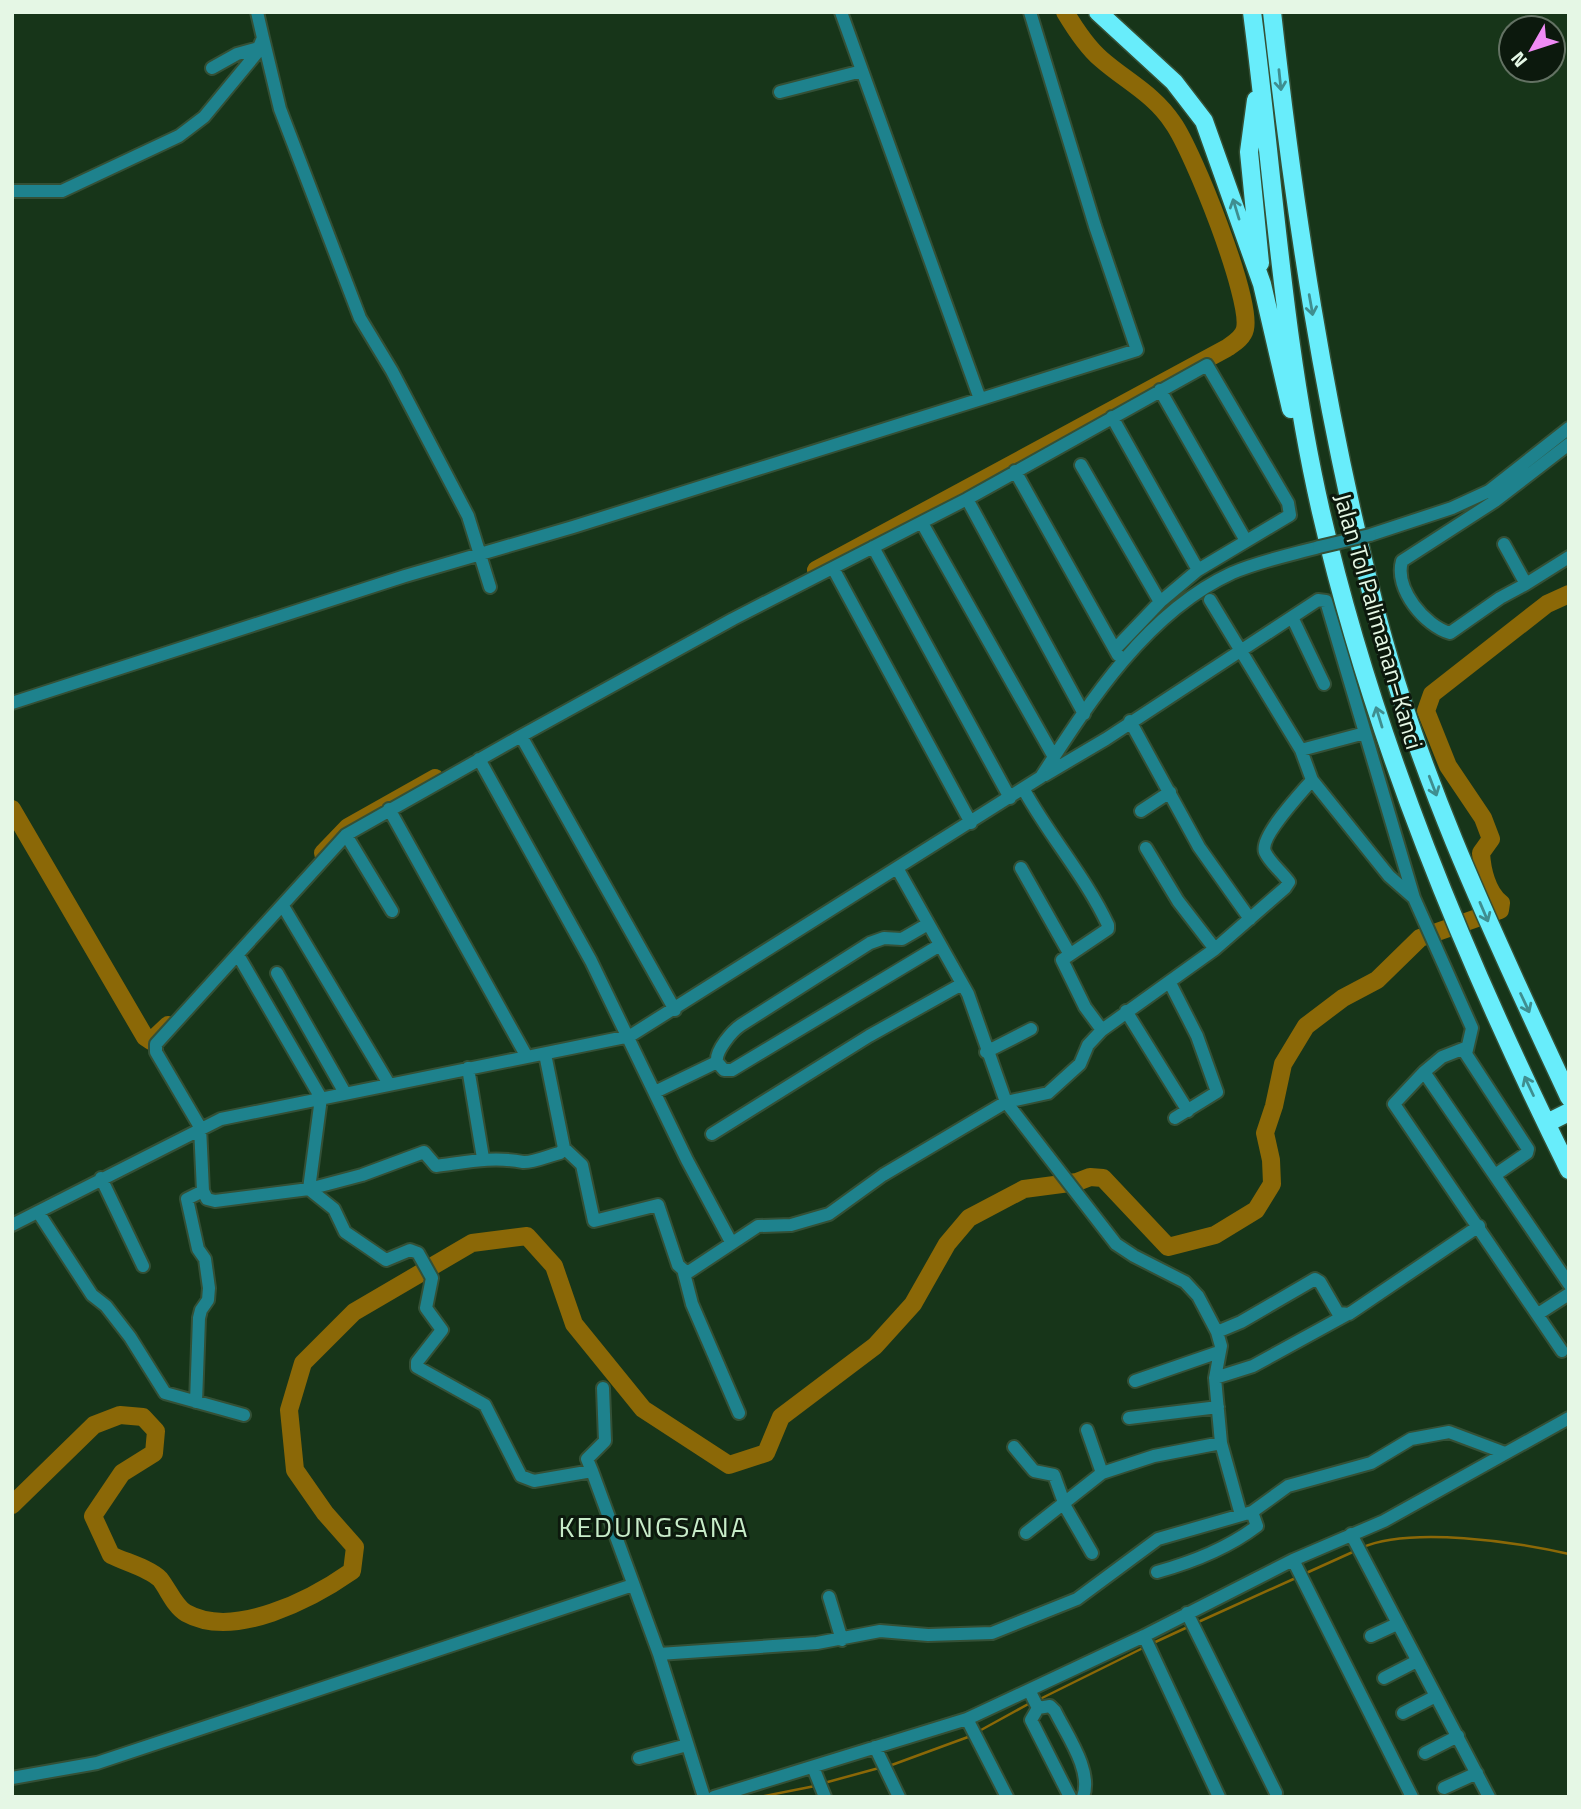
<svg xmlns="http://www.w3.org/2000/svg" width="1581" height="1809" viewBox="0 0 1581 1809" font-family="'Titillium Web',sans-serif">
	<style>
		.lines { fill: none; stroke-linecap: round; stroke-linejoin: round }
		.stream { stroke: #8b6807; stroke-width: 2.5 }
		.river { stroke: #8b6807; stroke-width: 18 }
		.minor-casing { stroke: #345036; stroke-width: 16 }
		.highway-casing { stroke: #345036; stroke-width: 21 }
		.minor { stroke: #1e828d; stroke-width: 12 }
		.highway { stroke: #68edfb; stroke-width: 18 }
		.minor-bridge-casing { stroke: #345036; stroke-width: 16; stroke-linecap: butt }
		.minor-bridge { stroke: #1e828d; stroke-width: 12 }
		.oneway { stroke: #3f8e90 }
		.labels { text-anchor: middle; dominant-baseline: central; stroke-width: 6; stroke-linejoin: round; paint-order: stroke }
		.street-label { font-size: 24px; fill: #e5f7e5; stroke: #0c190d }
		.quarter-label { font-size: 28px; letter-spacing: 2px; fill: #c8ecc9; stroke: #0c190d }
	</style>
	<rect width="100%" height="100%" fill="#173519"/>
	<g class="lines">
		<path class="stream" d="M1361 1548C1410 1526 1517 1542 1569 1554
			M1304 1574 1355 1551
			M1196 1623 1298 1577
			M1151 1644 1190 1626
			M1038 1700 1145 1647
			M981 1730 1032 1702
			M889 1766 968 1737
			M824 1783 879 1768
			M759 1797 815 1786"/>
		<path class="river" d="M816 570 1227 348C1234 343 1243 338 1245 329 1252 299 1193 151 1173 123 1154 94 1126 81 1101 59 1088 48 1074 27 1065 12
			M12 809 145 1037 151 1041 168 1025
			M323 853 348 827 435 778
			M12 1505 94 1425 120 1415 143 1417 156 1431 154 1453 122 1473 93 1516 111 1555C125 1562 149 1568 160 1579 168 1589 175 1607 186 1613 234 1640 312 1599 352 1571L355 1547 325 1513 295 1470 289 1410 303 1363 354 1312 472 1243 527 1236 554 1266 574 1324 643 1409 729 1465 766 1453 781 1417 875 1346 913 1304 947 1244 969 1218 1024 1189 1077 1182 1090 1177 1103 1178 1168 1247 1215 1235 1256 1210 1272 1184 1271 1160 1265 1133 1274 1106 1283 1064 1306 1026 1343 998 1377 980 1420 938 1500 910 1501 903C1487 893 1482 869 1481 853L1491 839 1483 818 1448 766 1426 711 1432 694 1547 604 1569 594"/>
		<defs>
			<path id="minor" d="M841 12 980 399
				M263 38 280 109 360 318 392 371 468 516 490 587
				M212 68 237 54 259 48
				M780 92 862 71
				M12 191H62L179 136 204 117 256 54 263 38 257 12
				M1160 390 1245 539
				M1112 417 1198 570
				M1081 465 1160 602
				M1015 471 1118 655
				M967 499 1084 714
				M922 523 1054 757
				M1370 535 1452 508 1489 491 1569 428
				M1504 544 1526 584 1569 557
				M873 547 1010 798
				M834 570 971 823
				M1526 584 1500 598 1450 633C1425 626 1394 589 1402 561L1495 501 1569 444
				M1210 600 1301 750 1312 780 1389 876 1414 898
				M1292 617 1324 684
				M12 703 405 576 573 527 1137 350 1095 226 1030 12
				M1130 721 1199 847 1250 919
				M521 736 733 619 967 499 1207 365 1288 503 1290 515 1198 570 1160 602 1115 649
				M1301 750 1365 733
				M479 759 591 961 687 1160 731 1242
				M1045 775 1106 739 1318 600 1326 601 1414 898 1472 1028 1466 1054 1528 1149 1527 1153 1495 1175
				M1024 790C1050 837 1085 876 1108 925V929L1062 960 1085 1007 1102 1030
				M389 809 527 1057
				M1141 811 1170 792
				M346 835 392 911
				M1146 848 1178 901 1215 949
				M897 868 968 994 1006 1102 1048 1093 1080 1064 1088 1045 1102 1030 1215 949 1285 888 1289 882C1282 872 1270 863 1265 852 1259 837 1302 792 1312 780
				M1021 868 1069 953
				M283 906 389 1084
				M928 924 902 939 884 938 870 943 741 1025C732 1031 715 1051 717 1062L724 1070H732L940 945
				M238 955 321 1098 309 1189 215 1201 207 1199 203 1191 200 1127 156 1052V1044L346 835 521 736 675 1010
				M277 973 345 1093
				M1170 983 1197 1036 1217 1092 1175 1118
				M1126 1011 1188 1111
				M1465 1048 1442 1057 1424 1072 1569 1284
				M986 1052 1031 1029
				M545 1054 564 1148 582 1165 594 1221 658 1205 678 1265 687 1273 758 1226 791 1225 829 1214 883 1175 1006 1102 1116 1244 1134 1256 1185 1282 1198 1296 1217 1332 1221 1346 1215 1378 1221 1443 1241 1515
				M468 1068 483 1158
				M1424 1072 1394 1104 1562 1351
				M655 1092 717 1062
				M712 1134 869 1036 962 984
				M564 1148 560 1153C550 1155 533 1163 523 1162 493 1156 467 1162 436 1166L424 1152 362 1175 309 1189 334 1209 345 1232 386 1260 410 1250 418 1253 432 1278 426 1308 442 1330 417 1362V1367L485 1405 521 1476 534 1481 592 1471 659 1654 704 1797
				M101 1178 143 1266
				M38 1212 92 1295 106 1306 130 1337 165 1393 244 1415
				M12 1225 221 1119 630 1036 1041 777C1090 701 1147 612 1232 573 1260 561 1290 555 1319 547
				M684 1273 692 1304 739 1413
				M1538 1314 1569 1294
				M1217 1332 1241 1322 1315 1279 1320 1282 1338 1313 1349 1314 1479 1226
				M1215 1378 1253 1366 1346 1315
				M1135 1381 1219 1352
				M196 1402 199 1318 201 1310 208 1300 209 1288 205 1259 198 1249 187 1199 203 1191
				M1129 1418 1218 1407
				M1087 1430 1102 1473
				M1014 1447 1034 1471 1054 1475 1066 1508 1092 1553
				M592 1471 587 1459 605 1441 603 1388
				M1026 1533 1102 1473 1154 1456 1221 1443
				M1351 1534 1489 1797
				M1293 1560 1412 1797
				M1157 1572C1193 1562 1227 1549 1257 1526L1252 1512
				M829 1597 842 1640
				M1187 1613 1276 1793
				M1144 1636 1219 1797
				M1371 1636 1397 1624
				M659 1654 817 1643 880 1631 928 1635 992 1633 1077 1599 1158 1539 1252 1512 1288 1486 1371 1463 1411 1439 1449 1432 1505 1453
				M1384 1678 1417 1661
				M1029 1690 1038 1708 1031 1720 1070 1797
				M1038 1708 1050 1706 1055 1711C1066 1734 1093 1771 1083 1797
				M1403 1713 1436 1696
				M967 1719 1007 1797
				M875 1747 899 1797
				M1425 1753 1458 1736
				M639 1758 687 1745
				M813 1767 825 1797
				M12 1778 97 1763 633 1585
				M1444 1788 1477 1773
				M714 1797 967 1719 1144 1636 1293 1560 1384 1521 1569 1418"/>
			<path id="highway" d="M1098 12 1174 82 1204 121 1262 284 1291 409
				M1252 12C1274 179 1283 347 1321 512 1374 741 1465 960 1569 1170
				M1272 12C1294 210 1324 407 1373 600 1416 773 1494 936 1569 1097
				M1256 100 1249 152 1260 263
				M1547 1123 1569 1112"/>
		</defs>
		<use href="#minor" class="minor-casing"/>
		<use href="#highway" class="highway-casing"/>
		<use href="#minor" class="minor"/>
		<use href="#highway" class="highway"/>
		<defs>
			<path id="minor-bridge" d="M1319 547 1370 535"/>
		</defs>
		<use href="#minor-bridge" class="minor-bridge-casing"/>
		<use href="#minor-bridge" class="minor-bridge"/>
	</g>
	<defs><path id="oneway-shaft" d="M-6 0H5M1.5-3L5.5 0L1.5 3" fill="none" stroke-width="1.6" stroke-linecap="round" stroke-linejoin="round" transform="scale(1.75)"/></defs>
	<g class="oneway">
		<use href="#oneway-shaft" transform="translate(1280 80) rotate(84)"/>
		<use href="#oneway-shaft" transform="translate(1236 209) rotate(-107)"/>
		<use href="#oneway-shaft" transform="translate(1311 305) rotate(80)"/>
		<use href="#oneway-shaft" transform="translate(1379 717) rotate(-107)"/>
		<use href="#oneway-shaft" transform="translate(1433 786) rotate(69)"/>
		<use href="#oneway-shaft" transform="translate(1484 912) rotate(67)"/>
		<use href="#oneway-shaft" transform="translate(1525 1003) rotate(65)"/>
		<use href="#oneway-shaft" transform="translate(1529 1086) rotate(-115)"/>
	</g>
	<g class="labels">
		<g class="street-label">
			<text transform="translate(1379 621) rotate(74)">Jalan Tol Palimanan–Kanci</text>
		</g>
		<g class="quarter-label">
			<text x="654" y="1526">KEDUNGSANA</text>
		</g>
	</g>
	<rect width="1581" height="1809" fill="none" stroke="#e5f7e5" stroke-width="28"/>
	<g transform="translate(1532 49) rotate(231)"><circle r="33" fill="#0c190d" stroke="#637263" stroke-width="2"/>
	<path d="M0-5L12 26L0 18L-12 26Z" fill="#f08bf5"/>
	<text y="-10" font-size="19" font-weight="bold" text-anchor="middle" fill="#e5f7e5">N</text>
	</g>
</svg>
